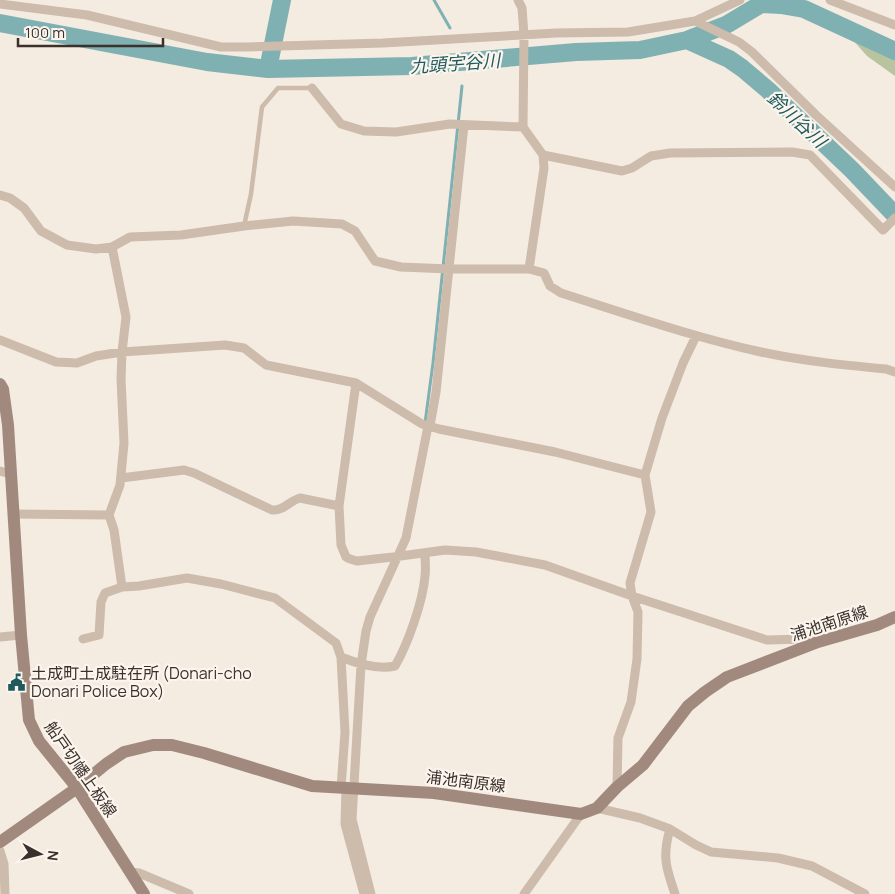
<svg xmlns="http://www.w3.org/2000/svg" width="895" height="894" viewBox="0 0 895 894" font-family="Manrope,'Noto Sans JP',sans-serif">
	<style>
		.green { fill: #b8c4a0 }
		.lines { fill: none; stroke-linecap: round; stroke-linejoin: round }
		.stream { stroke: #7fb0b2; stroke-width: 3 }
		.river { stroke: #7fb0b2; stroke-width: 18 }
		.service { stroke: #cdbbac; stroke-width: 4.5 }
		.minor { stroke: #cdbbac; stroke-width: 9 }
		.secondary { stroke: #a18a7d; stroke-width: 12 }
		.labels { text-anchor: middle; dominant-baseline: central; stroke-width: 4.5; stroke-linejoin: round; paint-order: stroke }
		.street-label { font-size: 16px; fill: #3b302b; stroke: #fbf5ee }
		.poi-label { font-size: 16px; fill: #3b302b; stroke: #fbf5ee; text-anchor: start }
		.water-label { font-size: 18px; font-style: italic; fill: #1f5a5e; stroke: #fbf5ee }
	</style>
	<rect width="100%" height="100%" fill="#f4ebe1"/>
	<path class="green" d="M851 38 895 58V76L867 56Z"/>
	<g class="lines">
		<path class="stream" d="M434 0 450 28
			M425 423 433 363 462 86"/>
		<path class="river" d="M0 23 207 62 268 69 412 66 576 52 640 50 687 40 726 25 761 4 781 5 804 9 895 51
			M687 40 729 59 742 68 768 90 852 170 895 215
			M268 69 282 0"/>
		<path class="service" d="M244 226 251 194 262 107 278 88H312"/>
		<path class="minor" d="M518 0 522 8 524 35 523 127 543 155 544 168 529 269
			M830 0 895 25
			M0 4 87 15 221 47H246L383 43 556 33 628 32 695 21 740 0
			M695 21 739 42 752 52 816 115 895 187
			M312 88 341 124 364 131 396 132 450 124 523 127
			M543 155 622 171 632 168 651 156 670 153 792 152 810 155 883 230 895 218
			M0 195 10 198 24 208 41 231 67 245 96 249 112 247 130 237 181 235 244 226 293 221 342 224 355 231 375 261 401 267 449 269H529L544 273 550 286 561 293C627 314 693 337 761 352 802 361 844 365 886 369L895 372
			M0 340 56 362 77 363 96 356 122 352 225 345 244 348 266 365 356 383 422 424 439 429 555 452 645 475
			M356 383 339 506 341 545 346 557 350 559 357 561 393 557 445 550 476 552 545 565 632 596 767 640 805 639 816 642
			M430 426 436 392 464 125
			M0 471 11 474
			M121 478 184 470 194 473 272 510C284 511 289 501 300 498L339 506
			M14 514 109 515 120 485 124 443 121 379 122 352 126 317 112 247
			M109 515 114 530 122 587
			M0 637 21 635
			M83 639 99 635 101 602 105 593 122 587 139 586 187 578 221 584 275 598 336 643 341 657 345 732 341 788
			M341 657C358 664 377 670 395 666 408 644 423 601 425 576 426 569 425 560 425 553
			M617 787 618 738 631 702 637 659 638 612 632 596 630 583 651 512 645 475 662 418 683 363 696 336
			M346 788 345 824 364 894
			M597 808 640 818 670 829 696 845 711 852 778 858 812 866 865 894
			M670 829C662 856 666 868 675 894
			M0 851 4 864 5 894
			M130 872 139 873 189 894
			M371 894 352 819 361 665 366 631 370 617 406 538 428 426
			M524 894 581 814"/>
		<path class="secondary" d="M0 384 3 389 8 425 21 635 29 720 39 741 77 788 144 894
			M0 842 77 788 106 764 124 752 153 745H172L204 753 312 786 434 793 581 814 597 808 617 787 643 765 688 706 705 692 727 677 818 642 877 625 895 617"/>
	</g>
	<defs>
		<symbol id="civic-bare" viewBox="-9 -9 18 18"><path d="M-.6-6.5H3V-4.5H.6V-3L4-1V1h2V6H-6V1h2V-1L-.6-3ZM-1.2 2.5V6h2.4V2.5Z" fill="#1f5a5e" stroke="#fbf5ee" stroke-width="2.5" paint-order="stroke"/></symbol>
	</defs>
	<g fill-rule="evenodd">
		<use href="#civic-bare" x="4" y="670" width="25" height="25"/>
	</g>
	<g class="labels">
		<g class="street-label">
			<text transform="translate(829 623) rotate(-18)">浦池南原線</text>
			<text transform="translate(81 769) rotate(55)">船戸切幡上板線</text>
			<text transform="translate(466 781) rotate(7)">浦池南原線</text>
		</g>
		<g class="poi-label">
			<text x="31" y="673">土成町土成駐在所 (Donari-cho<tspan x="31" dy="18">Donari Police Box)</tspan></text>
		</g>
		<g class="water-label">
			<text transform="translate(455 63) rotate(-4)">九頭宇谷川</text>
			<text transform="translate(797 119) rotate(43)">鈴川谷川</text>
		</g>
	</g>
	<g transform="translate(40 854) rotate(97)" stroke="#fbf5ee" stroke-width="4" paint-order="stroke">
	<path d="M0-4L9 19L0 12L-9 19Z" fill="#3b302b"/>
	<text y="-8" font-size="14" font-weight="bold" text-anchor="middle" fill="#3b302b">N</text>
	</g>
	<path d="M18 38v8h145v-8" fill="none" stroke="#3b302b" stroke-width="2.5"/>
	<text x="25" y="38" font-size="15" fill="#3b302b" stroke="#fbf5ee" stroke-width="4" paint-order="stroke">100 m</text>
</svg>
